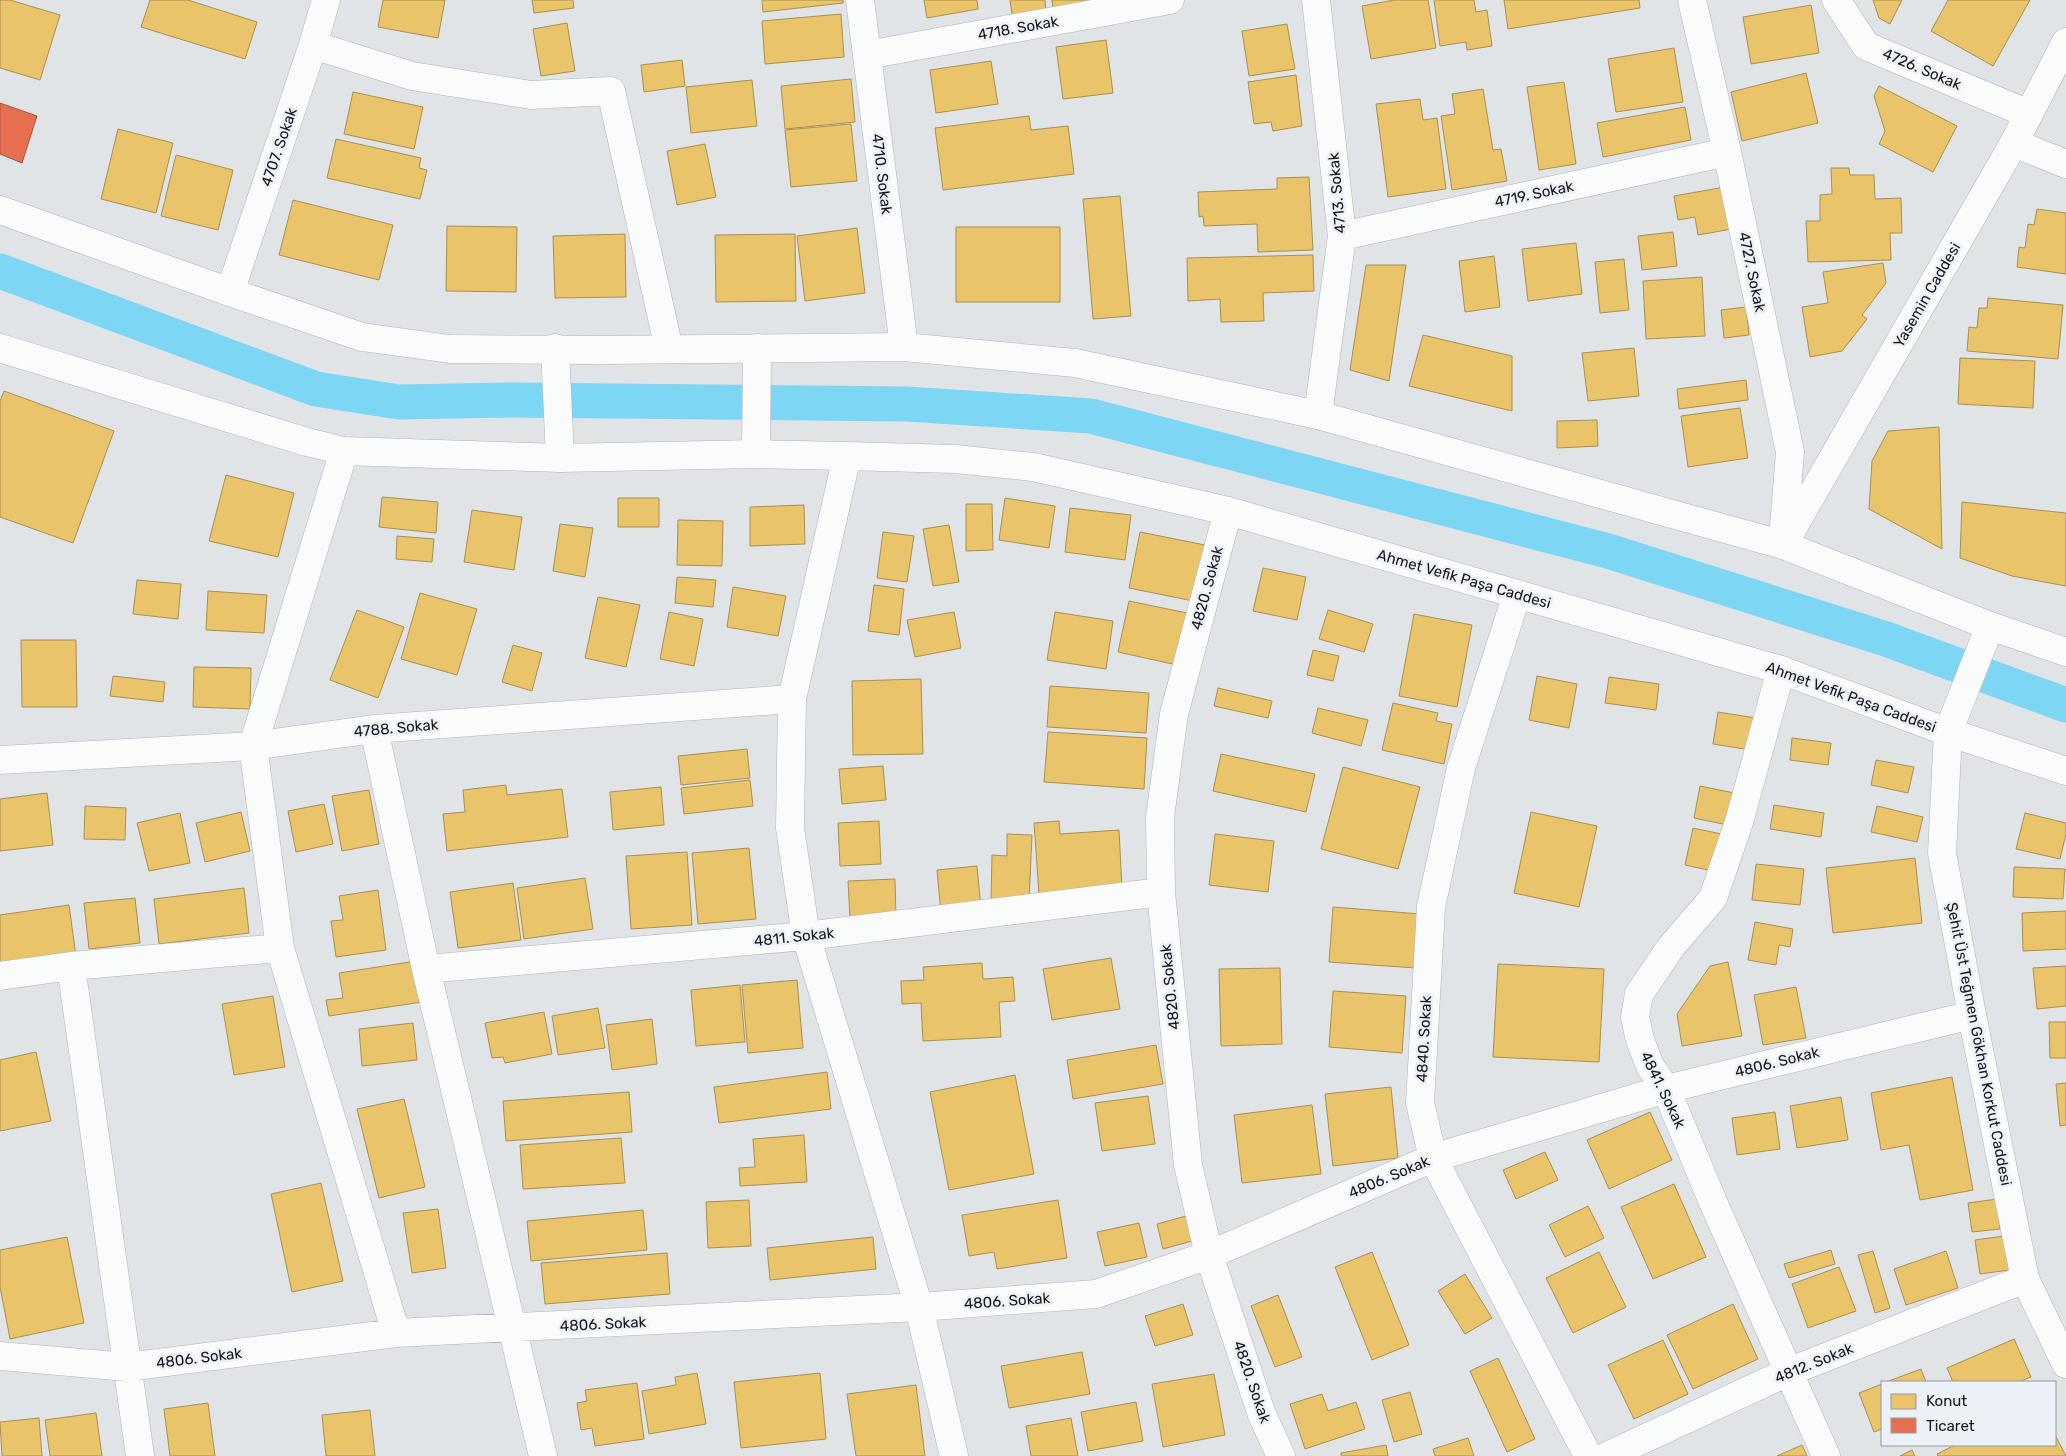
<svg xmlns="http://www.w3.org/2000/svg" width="2066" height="1456" viewBox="0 0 2066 1456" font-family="Rubik,sans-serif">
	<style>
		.homes { fill: #e9c46a; stroke: #a99051 }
		.shops { fill: #e76f51; stroke: #a85540 }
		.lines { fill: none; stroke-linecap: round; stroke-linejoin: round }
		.canal { stroke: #7cd6f4; stroke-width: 35 }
		.minor-casing { stroke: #b1b4b6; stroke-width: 29 }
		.tertiary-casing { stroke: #b1b4b6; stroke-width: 29 }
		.minor { stroke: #fafbfb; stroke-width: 28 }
		.tertiary { stroke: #fafbfb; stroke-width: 28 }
		.labels { text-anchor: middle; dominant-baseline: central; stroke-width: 5; stroke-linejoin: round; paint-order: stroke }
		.street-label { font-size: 15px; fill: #151718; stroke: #ecf1f7 }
	</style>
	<rect width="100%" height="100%" fill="#e1e4e7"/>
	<path class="homes" d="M0 0H10L60 15 40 80 0 68Z
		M150 0H188L257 22 245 59 141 27Z
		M383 0H445L438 38 378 27Z
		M532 0H573L574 8 534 13Z
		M762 0H843V3L763 12Z
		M924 0H977L978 9 927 18Z
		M1010 0H1045L1046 11 1012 15Z
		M1052 0H1090V2L1053 8Z
		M1394 0H1428L1436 48 1371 59 1362 6Z
		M1434 0H1474L1476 12 1487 10 1492 46 1467 50 1466 42 1440 46Z
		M1504 0H1639L1640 8 1508 29Z
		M1873 0H1902L1890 24 1879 18Z
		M1948 0H2030L1993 66 1931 31Z
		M1811 5 1819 53 1751 64 1743 17Z
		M841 14 844 57 765 64 762 21Z
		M567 23 575 71 541 76 533 29Z
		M1287 24 1295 69 1249 76 1242 31Z
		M1106 40 1113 93 1063 99 1056 47Z
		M1674 48 1683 102 1616 112 1608 59Z
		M682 60 685 86 644 92 641 65Z
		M991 61 998 104 936 113 930 70Z
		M1806 73 1818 123 1742 141 1731 92Z
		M1296 75 1302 126 1273 131 1271 122 1254 124 1248 82Z
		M851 79 855 122 785 129 781 86Z
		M752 80 757 126 691 133 686 87Z
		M1564 82 1576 164 1539 170 1527 87Z
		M1879 86 1957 126 1933 172 1879 144 1885 131 1874 96Z
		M1483 89 1493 150 1501 149 1507 181 1452 190 1441 116 1455 114 1452 94Z
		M353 92 423 107 414 149 344 134Z
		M1420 99 1423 120 1437 118 1446 189 1388 197 1376 104Z
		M1685 107 1691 140 1603 157 1597 123Z
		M1029 116 1031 130 1068 126 1074 174 943 190 935 128Z
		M851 124 857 181 791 187 785 130Z
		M118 129 173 143 156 213 101 199Z
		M336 139 421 158 419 168 427 170 420 199 327 178Z
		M705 144 716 197 677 205 667 151Z
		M176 155 233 170 218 230 161 216Z
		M1831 168H1849L1850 175H1874L1875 199 1901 198 1902 233H1890L1891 260 1808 262 1806 221H1820V195L1832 194Z
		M1309 177 1313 250 1258 252 1257 224 1204 226 1203 216 1199 217 1198 192 1277 189V178Z
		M1725 187 1732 229 1698 235 1695 217 1678 220 1674 196Z
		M1120 196 1131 316 1093 319 1083 199Z
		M293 200 393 225 379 280 279 255Z
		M2037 209 2066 213V274L2017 267 2019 247 2025 248 2028 224 2034 225Z
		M447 226 517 227 516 292 446 291Z
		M956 227H1060V302H956Z
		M857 228 865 293 805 301 797 236Z
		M1673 232 1677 266 1642 270 1638 236Z
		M625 234 626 297 555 298 553 236Z
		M795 234 796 301 716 302 715 235Z
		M1576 243 1582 294 1528 301 1522 249Z
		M1313 255 1314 291 1263 293 1264 321 1221 322 1220 299 1188 301 1187 258Z
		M1494 256 1500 307 1465 312 1459 261Z
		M1624 259 1629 310 1600 313 1595 262Z
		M1883 263 1886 283 1862 315 1867 319 1842 351 1810 357 1802 307 1828 303 1823 272Z
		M1366 265H1406L1389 381 1350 370Z
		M1702 277 1705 336 1646 339 1643 281Z
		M1988 298 2063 305 2058 359 1967 351 1969 327 1977 328 1979 308H1987Z
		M1746 307 1749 335 1724 338 1721 310Z
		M1423 335 1512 356V411L1409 386Z
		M1634 348 1639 396 1588 401 1582 353Z
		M1960 358 2035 361 2033 408 1958 404Z
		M1746 380 1748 400 1679 409 1677 389Z
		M4 391 114 431 73 543 0 517V401Z
		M1740 408 1748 458 1688 467 1681 416Z
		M1597 420 1598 446 1557 448V421Z
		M1939 427 1942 549 1869 509 1872 461 1888 431Z
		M226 475 294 493 278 557 209 541Z
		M382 497 438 502 436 533 379 527Z
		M618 498H659V527H618Z
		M1005 498 1055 506 1049 548 999 540Z
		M1962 502 2066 513V586L2012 576 1960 558Z
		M966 504H992L993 550 966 551Z
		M804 505 805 544 750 546V507Z
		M1070 508 1131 515 1125 560 1065 552Z
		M472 510 522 517 514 570 464 562Z
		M678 520 723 521 722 566 677 565Z
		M560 524 593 528 585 577 553 571Z
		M949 525 959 582 933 586 923 529Z
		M883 532 914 536 907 582 877 578Z
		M1140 532 1215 547 1203 603 1129 588Z
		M397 536 434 539 432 562 396 559Z
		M1263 568 1306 577 1297 620 1253 611Z
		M677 577 716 580 713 607 675 603Z
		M137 580 181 584 178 619 133 614Z
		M874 585 904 589 899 635 868 631Z
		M733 587 786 596 778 636 727 627Z
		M208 591 267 595 264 633 206 630Z
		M420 593 477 609 457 675 401 659Z
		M598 597 640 605 626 667 585 658Z
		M1129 601 1197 615 1186 667 1118 652Z
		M357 610 404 627 378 698 330 680Z
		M1328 610 1373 624 1364 652 1319 639Z
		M669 612 703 619 694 666 660 659Z
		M954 612 961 648 915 657 907 620Z
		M1055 612 1113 621 1106 669 1047 660Z
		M1414 614 1472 625 1457 707 1399 696Z
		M21 640H76L77 707H22Z
		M513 645 542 653 532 691 502 682Z
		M1313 650 1339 656 1333 681 1307 675Z
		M194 667 251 668 250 709 193 707Z
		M113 676 165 682 163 702 110 696Z
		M1537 676 1577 684 1569 728 1529 720Z
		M1609 677 1659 684 1656 710 1605 703Z
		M921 679 923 754 853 755 852 681Z
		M1050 686 1149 693 1146 733 1047 727Z
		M1218 688 1272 701 1268 718 1214 706Z
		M1393 703 1438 713 1436 721 1452 724 1444 764 1382 750Z
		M1318 708 1368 720 1361 746 1312 733Z
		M1718 712 1762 719 1757 751 1713 744Z
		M1048 732 1147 738 1144 789 1044 782Z
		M1792 738 1831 743 1828 765 1790 760Z
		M747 749 750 778 681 785 678 756Z
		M1221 754 1315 774 1306 812 1213 791Z
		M1876 760 1914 767 1908 793 1871 785Z
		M883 766 886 800 842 804 839 769Z
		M1343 767 1420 787 1398 869 1321 849Z
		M750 780 753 806 684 814 681 788Z
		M506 785 507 795 562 789 568 837 447 851 443 814 465 812 463 790Z
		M1700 786 1744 795 1737 827 1694 818Z
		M661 787 664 825 613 830 610 792Z
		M369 790 379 844 342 851 332 796Z
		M47 793 53 845 0 851V799Z
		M324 804 333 844 296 852 288 811Z
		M1774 805 1824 813 1821 837 1770 829Z
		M85 806 126 808 125 840 84 839Z
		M1877 806 1923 817 1917 842 1871 832Z
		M241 812 250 851 205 862 196 823Z
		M1531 812 1597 826 1579 907 1514 893Z
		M180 813 190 863 149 871 137 823Z
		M2025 813 2066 823V834L2060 859 2016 849Z
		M879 821 881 864 840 866 838 823Z
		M1059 821 1060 834 1119 830 1122 889 1039 894 1034 823Z
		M1693 828 1731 836 1722 873 1685 865Z
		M1007 834 1032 835 1029 901 991 900 992 855 1007 856Z
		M1215 834 1274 841 1268 892 1209 885Z
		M749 848 756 919 698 924 692 853Z
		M687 852 692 925 631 929 626 856Z
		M1915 858 1922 923 1833 933 1826 868Z
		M1756 864 1804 869 1800 905 1752 900Z
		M977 866 981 909 941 913 937 870Z
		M2014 867 2065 869 2063 899 2013 897Z
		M585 878 593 929 524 939 517 888Z
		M895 879 896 917 850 919 848 881Z
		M513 883 521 940 458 948 450 892Z
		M244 888 249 933 159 944 154 899Z
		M378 890 386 950 336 957 331 921 343 920 339 896Z
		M135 898 140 943 89 949 84 903Z
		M69 905 76 956 0 967V915Z
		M1333 907 1421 914 1416 968 1329 962Z
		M2066 911V949L2023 951 2022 913Z
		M1755 922 1793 929 1790 947 1779 945 1776 965 1748 960Z
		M1111 958 1120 1009 1052 1020 1043 969Z
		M416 961 422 1002 329 1016 326 1000 343 998 339 973Z
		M1728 962 1742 1036 1682 1046 1677 1014 1710 966Z
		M982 963 983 979 1013 977 1015 1001 999 1002 1001 1037 923 1041 921 1003 902 1004 901 981 924 980 923 967Z
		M1498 964 1604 969 1599 1062 1493 1057Z
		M2066 966V1006L2037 1009 2033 968Z
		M1280 968 1282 1044 1221 1046 1219 969Z
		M797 980 803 1048 748 1053 742 985Z
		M740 985 745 1042 696 1046 691 990Z
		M1796 987 1806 1038 1763 1045 1754 995Z
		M1333 991 1406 996 1402 1053 1329 1047Z
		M273 996 285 1067 234 1075 222 1004Z
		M598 1008 605 1048 558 1055 552 1016Z
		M544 1012 552 1054 505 1063 503 1057 492 1058 485 1023Z
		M652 1019 657 1064 612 1070 606 1025Z
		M2049 1022H2066V1058H2050Z
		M413 1023 417 1060 362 1066 359 1029Z
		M1156 1045 1163 1084 1073 1099 1067 1060Z
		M36 1052 51 1121 0 1131V1060Z
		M827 1072 831 1109 719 1123 714 1087Z
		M1015 1075 1034 1174 949 1190 930 1092Z
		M1952 1077 1973 1190 1920 1200 1909 1145 1881 1150 1871 1093Z
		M2066 1083V1125L2060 1126 2056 1084Z
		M1391 1087 1398 1158 1333 1166 1325 1094Z
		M629 1092 632 1132 506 1141 503 1101Z
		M1148 1096 1155 1144 1102 1151 1095 1103Z
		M1841 1097 1848 1140 1797 1148 1790 1106Z
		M404 1099 425 1187 379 1198 357 1109Z
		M1312 1105 1321 1174 1242 1183 1234 1115Z
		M1650 1112 1672 1160 1609 1189 1587 1140Z
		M1775 1112 1780 1149 1737 1155 1732 1118Z
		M804 1135 807 1182 740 1186 739 1168 755 1167 753 1139Z
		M621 1138 625 1183 523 1189 520 1145Z
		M1545 1152 1558 1180 1516 1199 1503 1170Z
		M321 1183 343 1281 292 1292 271 1194Z
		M1674 1184 1706 1257 1653 1279 1621 1207Z
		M1997 1199 2000 1229 1972 1232 1968 1203Z
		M749 1200 751 1246 708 1248 706 1202Z
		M1058 1200 1067 1258 997 1269 994 1252 969 1256 962 1215Z
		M1588 1206 1604 1238 1565 1257 1549 1225Z
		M438 1209 446 1268 412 1273 403 1213Z
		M643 1210 647 1250 531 1261 527 1221Z
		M1186 1216 1192 1241 1163 1249 1157 1224Z
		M1139 1223 1147 1257 1105 1266 1097 1232Z
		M2004 1236 2009 1270 1980 1274 1975 1240Z
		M67 1237 84 1323 10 1339 0 1287V1250Z
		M873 1237 876 1269 770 1280 767 1248Z
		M1831 1250 1835 1264 1789 1278 1784 1264Z
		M1873 1251 1890 1308 1875 1313 1858 1255Z
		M1946 1251 1958 1288 1906 1305 1894 1269Z
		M1372 1252 1409 1345 1372 1360 1335 1267Z
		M1599 1252 1626 1307 1573 1333 1546 1278Z
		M667 1253 670 1294 545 1304 541 1263Z
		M1839 1267 1856 1311 1808 1328 1792 1284Z
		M1465 1274 1492 1318 1465 1334 1438 1291Z
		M1278 1295 1302 1357 1275 1367 1251 1306Z
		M1183 1304 1193 1335 1155 1346 1145 1316Z
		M1733 1304 1758 1359 1693 1389 1667 1335Z
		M2014 1339 2031 1377 2019 1382H1953L1947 1368Z
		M1663 1340 1688 1394 1634 1419 1608 1365Z
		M1082 1352 1090 1394 1009 1408 1001 1366Z
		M1498 1358 1535 1439 1507 1452 1470 1371Z
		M1921 1369 1926 1382H1886Z
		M697 1373 706 1424 649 1434 642 1391 676 1385 675 1377Z
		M820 1373 826 1439 741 1448 734 1382Z
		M1214 1374 1225 1435 1163 1447 1152 1384Z
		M637 1383 644 1439 595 1446 592 1428 581 1430 577 1403 587 1401 585 1390Z
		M1882 1384V1429L1874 1432 1859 1393Z
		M916 1385 925 1456H856L847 1394Z
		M1410 1392 1422 1434 1394 1442 1382 1400Z
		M1322 1394 1328 1411 1356 1402 1365 1429 1305 1449 1290 1404Z
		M1136 1402 1143 1441 1088 1451 1081 1412Z
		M208 1403 215 1456H170L164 1409Z
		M370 1410 375 1456H326L322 1415Z
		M96 1413 102 1456H50L45 1420Z
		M39 1418 42 1456H2L0 1422Z
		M1071 1418 1078 1456H1031L1026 1426Z
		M2055 1435 2066 1456H1938L1937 1454 1955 1445H2055Z
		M1468 1438 1474 1456H1435L1433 1449Z
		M1386 1445 1388 1456H1341V1453Z
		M1802 1445 1807 1456H1777Z
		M1912 1450 1915 1456H1900Z"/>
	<path class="shops" d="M0 103 37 116 22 163 0 154Z"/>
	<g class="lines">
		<path class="canal" d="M0 271 316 389 399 402 513 400 907 404 1091 416 1608 551 1886 639 2066 705"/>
		<defs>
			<path id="minor" d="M860 0 904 347
				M1316 0 1342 236 1318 415
				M1692 0 1727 152 1790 452 1783 539
				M1836 0 1866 46 2029 114
				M313 45 412 76 531 95 611 91 669 349
				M867 55 1170 0
				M2014 143 2066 164
				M1342 236 1727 152
				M230 292 313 45 326 0
				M555 348 560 458
				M344 451 253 746 280 948 396 1333
				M756 454 757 348
				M1228 511 1174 714 1160 817 1161 892 1188 1165 1209 1255 1262 1415 1281 1456
				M1783 545 2014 143 2066 42
				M1517 594 1461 768 1431 907 1420 1103 1433 1158 1588 1456
				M1781 670 1739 822 1713 898 1671 947 1639 994 1635 1017 1640 1040 1650 1066 1666 1089 1713 1202 1826 1456
				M374 729 426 969 543 1456
				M0 760 253 746 374 729 792 699
				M71 966 140 1456
				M426 969 806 936 1161 892
				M0 976 71 966 280 948
				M0 1356 127 1367 396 1333 919 1307 1096 1294 1209 1255 1433 1158 1666 1089 1972 1015
				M1607 1456 1788 1372 2025 1279"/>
			<path id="tertiary" d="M0 210 230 292 362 337 450 349 601 350 904 347 1075 363 1318 415 1783 545 1990 626 2066 652
				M0 348 307 442 344 451 560 458 756 454 847 456 792 699 790 828 806 936 919 1307 954 1456
				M847 456 955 459 1033 467 1228 511 1781 670 1948 732 2066 771
				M1990 626 1948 732 1942 853 1972 1015 2025 1279 2066 1364"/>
		</defs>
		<use href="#minor" class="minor-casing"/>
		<use href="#tertiary" class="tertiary-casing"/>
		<use href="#minor" class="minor"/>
		<use href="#tertiary" class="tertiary"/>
	</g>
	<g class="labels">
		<g class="street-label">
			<text transform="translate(1018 28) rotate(-10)">4718. Sokak</text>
			<text transform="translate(1922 69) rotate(23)">4726. Sokak</text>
			<text transform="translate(279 147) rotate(-71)">4707. Sokak</text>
			<text transform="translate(882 174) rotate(83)">4710. Sokak</text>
			<text transform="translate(1337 193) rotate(-95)">4713. Sokak</text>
			<text transform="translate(1534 194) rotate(-12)">4719. Sokak</text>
			<text transform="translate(1752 272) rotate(78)">4727. Sokak</text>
			<text transform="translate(1927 295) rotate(-60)">Yasemin Caddesi</text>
			<text transform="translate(1464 579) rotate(16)">Ahmet Vefik Paşa Caddesi</text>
			<text transform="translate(1207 588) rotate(-75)">4820. Sokak</text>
			<text transform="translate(1851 697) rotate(20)">Ahmet Vefik Paşa Caddesi</text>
			<text transform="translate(396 728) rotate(-5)">4788. Sokak</text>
			<text transform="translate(794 937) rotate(-6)">4811. Sokak</text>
			<text transform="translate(1170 987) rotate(-96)">4820. Sokak</text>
			<text transform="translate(1424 1039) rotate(-87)">4840. Sokak</text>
			<text transform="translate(1979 1044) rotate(79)">Şehit Üst Teğmen Gökhan Korkut Caddesi</text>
			<text transform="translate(1777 1062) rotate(-14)">4806. Sokak</text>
			<text transform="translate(1663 1090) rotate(64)">4841. Sokak</text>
			<text transform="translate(1389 1177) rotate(-23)">4806. Sokak</text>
			<text transform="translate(1007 1301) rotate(-4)">4806. Sokak</text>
			<text transform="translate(603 1324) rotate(-3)">4806. Sokak</text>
			<text transform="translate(199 1358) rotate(-7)">4806. Sokak</text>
			<text transform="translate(1814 1363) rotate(-22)">4812. Sokak</text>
			<text transform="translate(1252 1382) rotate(71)">4820. Sokak</text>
		</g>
	</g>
	<rect x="1881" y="1381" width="175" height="65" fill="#ecf1f7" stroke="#969a9e"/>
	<rect x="1891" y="1394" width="25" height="15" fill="#e9c46a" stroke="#969a9e"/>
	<text x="1926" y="1406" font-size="15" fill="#151718">Konut</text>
	<rect x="1891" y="1418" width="25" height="15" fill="#e76f51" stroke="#969a9e"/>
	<text x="1926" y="1431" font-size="15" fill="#151718">Ticaret</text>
</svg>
